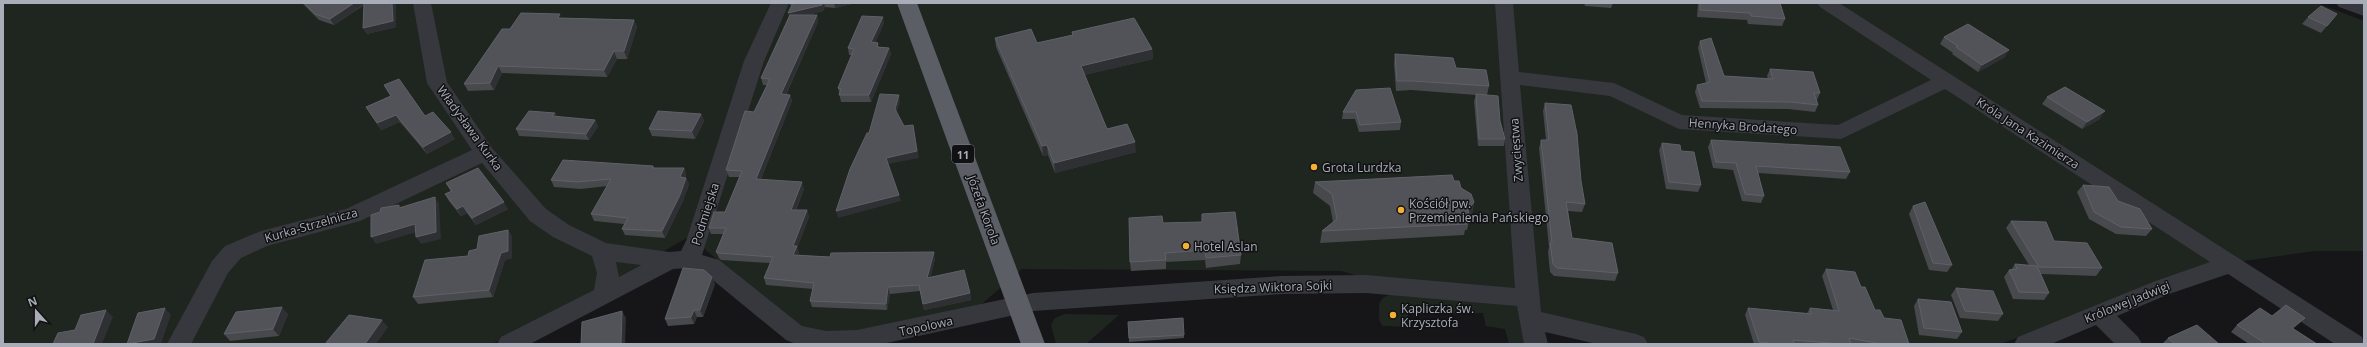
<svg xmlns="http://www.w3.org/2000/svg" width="2367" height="347" viewBox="0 0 2367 347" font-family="'Open Sans',sans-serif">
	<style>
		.green { fill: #1e261f }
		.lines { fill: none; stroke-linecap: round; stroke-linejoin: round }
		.minor { fill: #37383d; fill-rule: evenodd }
		.trunk { fill: #5b5e65; fill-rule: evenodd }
		.wall { fill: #47494d }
		.shaded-wall { fill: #2f3033 }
		.building { fill: #525359; stroke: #5f6168 }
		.poi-dot { fill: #f2b134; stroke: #111113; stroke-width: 1.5 }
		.labels { text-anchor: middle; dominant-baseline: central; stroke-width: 3; stroke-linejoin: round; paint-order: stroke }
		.shield { fill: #111113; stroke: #7b7e86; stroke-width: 1 }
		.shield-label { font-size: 11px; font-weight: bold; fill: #a8adb8 }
		.street-label { font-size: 12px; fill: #a8adb8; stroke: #111113 }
		.poi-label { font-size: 12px; fill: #a8adb8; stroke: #111113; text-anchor: start }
	</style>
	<rect width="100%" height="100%" fill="#161618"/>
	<path class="green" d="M3 3H2317L2364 21V251H2314L2230 263 2000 344H1617L1520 322 1525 344H1509L1505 329 1486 326 1483 313 1408 314 1410 327 1383 326C1378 321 1379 316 1379 309 1378 286 1414 295 1429 296L1341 271 1022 269 976 309 820 337 770 307 690 236 587 296 492 344H3Z
		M1065 314 1119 315 1086 344H1056L1051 325 1055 318Z"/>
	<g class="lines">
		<path class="minor" d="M413 3H431L447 82 492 148 546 209 569 225 606 243 669 252 681 251 686 241 744 61 771 3H789L764 61 702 255 719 260 802 326 826 331 857 330 1033 293 1282 276 1366 275 1515 288 1495 3H1513L1519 72 1614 83 1682 115 1838 125 1931 80 1820 7 1817 3H1839L2362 337 2364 344H2335L2228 274 2169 294 2117 316 2138 337 2142 344H2115L2096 325 2051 344H2014L2018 337 2153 282 2210 262 1945 89 1841 139 1679 129 1610 96 1520 85 1541 312 1636 334 1644 337 1648 344H1597L1545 332 1548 344H1524L1517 306 1366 293 1282 294 1033 311 882 344H796L786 340 703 272 689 268 673 269 530 344H497L501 337 594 290 597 273 592 256 553 237 530 221 482 163 360 221 267 246 241 258 228 273 191 344H167L212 261 225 246 261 231 346 209 472 150 427 83ZM616 262 641 265 619 277Z
			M2336 3 2364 4V16L2339 7Z"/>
		<path class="trunk" d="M897 3H917L1045 344H1021Z"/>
	</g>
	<path class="wall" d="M302 3H396V27L367 34 363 28 364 5 334 25 319 20Z
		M789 3H855L835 8 825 7 823 11 807 15H817L818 22 786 95H790L792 101 761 179 804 189 796 210H807L809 217 797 248 799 253 798 255 830 257 935 259 930 278 970 293 971 300 924 310 920 291 890 294 887 310 812 307 810 301 813 289 766 285 764 278 770 263 721 260 719 258 716 252 723 234H711L709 228 725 212 740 177H729L726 170 767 85H763L761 78 789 16 788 13 792 5H790Z
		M1584 3H1613L1611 8 1585 6Z
		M1698 3H1780L1785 19 1782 26 1748 24 1747 20 1697 17Z
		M2308 17 2327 26 2321 33 2302 24Z
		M562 18 634 20 637 27 627 59H617L607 77 502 73 494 90 468 91 464 84 510 29Z
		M884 23 875 43 879 47 889 48 891 54 871 102H841L838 88 852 55H849L848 48Z
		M1072 32 1152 49 1153 59 1084 75 1107 129 1136 152 1055 173 1048 155 1043 156 996 47 995 38 1037 43 1072 35Z
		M1944 37 2005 57 1978 72 1952 54 1953 53 1940 44Z
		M1700 41 1724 76 1768 79 1767 76 1770 69 1820 93 1817 100H1816L1818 105 1815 112 1788 109 1700 108 1695 92 1697 85 1706 83 1698 48Z
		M1395 54 1456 68 1489 86 1487 95 1500 121 1505 139 1504 146H1478L1474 101 1476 95 1411 90 1396 91 1394 64Z
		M1356 90 1401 122 1400 130 1359 132 1355 119H1342L1343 112Z
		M391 96 425 116 455 139 427 154 400 122 381 130 366 107Z
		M2047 97 2100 119 2082 129 2042 104Z
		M1545 103 1581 181 1585 204 1582 212 1568 211 1572 238 1618 273 1615 281 1554 276 1550 272 1548 252 1549 247 1539 148 1541 140H1546L1543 111Z
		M555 113 557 117 595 120 598 126 589 140 519 136 516 129Z
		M701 114 704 121 695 139 652 136 649 129Z
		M1711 140 1850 172 1846 179 1758 173 1764 196 1761 203 1742 201 1733 170 1713 168 1708 147Z
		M1662 143 1681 151 1701 185 1698 192 1666 189 1659 150Z
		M653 166 654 168H684L686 174 685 178H686L689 184 683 201 665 238 625 235 622 229 624 224 594 221 591 214 607 186 581 189 554 187 551 180Z
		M1454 181 1461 188 1474 202 1472 214 1469 216 1470 218 1467 230H1465L1464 235 1320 243 1322 231 1333 222 1330 206 1313 193 1315 182Z
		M446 183 508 209 476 225 467 213 461 216 449 201 445 194 451 192Z
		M2083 185 2118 201 2152 229 2146 236 2116 234 2089 219 2077 192Z
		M1913 206 1952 265 1947 272 1929 270 1909 214Z
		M1202 214 1241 255 1240 264 1206 268 1205 260 1166 262V269L1131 271 1130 262 1163 223 1202 222Z
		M2011 221 2054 241 2102 268 2096 276 2041 274 2049 293 2044 300 2013 299 2004 277 2009 270H2011L2015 264 2029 265 2006 228Z
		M508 230 512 237V258L505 260 493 297 418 304 413 297 477 249Z
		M1826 269 1861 287 1875 310 1909 344H1754L1745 315 1748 308 1807 313 1810 308 1833 310 1822 276Z
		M715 284 703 317H697L694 324 668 326 665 319Z
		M1956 288 2003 314 1998 321 1960 318 1951 295Z
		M1918 299 1962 332 1957 339 1919 335 1914 306Z
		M288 314 279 336 230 341 224 334Z
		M2272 316 2305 318 2293 329 2317 344H2249L2231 332 2237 325Z
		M1128 322 1184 335V338L1129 342Z
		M2168 338 2219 344H2162Z"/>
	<path class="shaded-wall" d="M354 3H366L334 25 330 19Z
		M392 3H396V27L367 34 363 28Z
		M823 3H824L825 7 823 11 790 19 788 13Z
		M834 3H855L835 8Z
		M817 15 818 22 783 101 781 94Z
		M883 17 884 23 873 49 871 42Z
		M634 20 637 27 627 59 624 51Z
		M889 48 891 54 871 102 869 95Z
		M1152 49 1153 59 1081 76V66Z
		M2009 50 2005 57 1978 72 1982 65Z
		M614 51 617 59 607 77 604 70Z
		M498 66 502 73 494 90 490 83Z
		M790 95 792 101 758 186 756 179Z
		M899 95 900 102 896 116 895 109Z
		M2105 111 2100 119 2082 129 2087 122Z
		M555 113 558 119 552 116Z
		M701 114 704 121 695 139 692 131Z
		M396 115 400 122 381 130 377 123Z
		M595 120 598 126 589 140 586 134Z
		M913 125 919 158 888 164 886 158Z
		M451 132 455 139 427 154 423 147Z
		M1135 142 1136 152 1055 173 1054 163Z
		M1047 145 1048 155 1043 156 1042 146Z
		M684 168 686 174 683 183 680 177Z
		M686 178 689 184 683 201 665 238 662 231Z
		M802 182 804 189 793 216 791 210Z
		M899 195 901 201 838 218 836 211Z
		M435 197 439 204 441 239 421 244 416 237Z
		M504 202 508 209 476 225 472 218Z
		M1474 202 1472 214 1468 218V210Z
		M463 206 467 213 461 216 457 209Z
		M807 210 809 217 797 248 799 253 796 261 793 255V246Z
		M415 224 420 231 376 244 371 237Z
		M508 230 512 237V258L505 260 493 297 489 290Z
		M934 252 935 259 929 285 927 278Z
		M712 277 715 284 703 317 700 310Z
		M888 287 890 294 887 310 886 304Z
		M970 293 971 300 924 310 923 304Z
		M282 307 288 314 279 336 273 329Z
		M165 308 171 315 161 344H127Z
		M106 310 113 317 102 344H93Z
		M694 310 697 317 694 324 691 317Z
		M622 311 626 318 625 344H621Z
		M2305 318 2298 325 2285 335 2292 328Z
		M382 320 388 327 376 344H365Z"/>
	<path class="building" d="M304 3H354L330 19 315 14Z
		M364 3H392L393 21 363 28Z
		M793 3H823L822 5 788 13Z
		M1700 3H1780L1785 19 1751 16 1750 13 1700 10Z
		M2321 6 2337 14 2327 26 2308 17Z
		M521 13 560 14 558 18 634 20 624 51H614L604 70 498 66 490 83 464 84 502 29H510Z
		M790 15H817L781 94 790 95 756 179 802 182 791 210H807L793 246H797L793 255 830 257 831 253 934 252 927 278 964 270 970 293 923 304 919 285 888 287 886 304 810 301 814 283 764 278 773 257 718 253 716 252 726 228H709L714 212H725L742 171 726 170 745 111 754 112 770 79 761 78Z
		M862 16 883 17 871 42 878 43 877 47 889 48 869 95H839L841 89 838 88 854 49 848 48Z
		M1134 18 1152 49 1081 66 1107 129 1127 124 1135 142 1054 163 1047 145 1042 146 995 38 1031 29 1037 43 1073 35 1072 32Z
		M1968 24 2009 50 1982 65 1956 47 1958 46 1944 37Z
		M1711 38 1724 76 1773 79 1770 69 1813 72 1820 93H1814L1818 105 1791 102 1702 101 1697 85 1710 82 1700 41Z
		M1395 54 1453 58 1456 68 1486 70 1489 86 1413 81H1397Z
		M399 79 425 116 433 112 451 132 423 147 396 115 377 123 366 107 391 96 384 85Z
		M2065 87 2105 111 2087 122 2047 97Z
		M1390 88 1401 122 1360 125 1356 112H1343L1356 90Z
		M880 94 899 95 895 109 904 126 913 125 917 151 886 158 899 195 836 211 850 169 867 133H869Z
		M1476 94 1498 96 1500 121 1505 139H1479Z
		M1545 103 1571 105 1577 134 1581 181 1585 204 1566 202 1572 238 1612 243 1618 273 1557 268 1553 264 1550 243H1552L1541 140H1549Z
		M529 111 555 113 552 116 595 120 586 134 516 129Z
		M658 111 701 114 692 131 649 129Z
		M1711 140 1840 147 1850 172 1756 166 1764 196 1745 194 1736 163 1716 162Z
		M1662 143 1680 145 1681 151 1694 152 1701 185 1669 182Z
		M563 160 653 166V168H684L680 177 686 178 680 195 662 231 622 229 628 218 591 214 611 179 577 182 551 180Z
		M478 168 504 202 472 218 463 206 457 209 445 194 452 191 446 183Z
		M1452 175 1454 181H1459L1461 188 1471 194 1474 202 1468 210 1470 218 1465 219 1467 224 1322 231 1337 219 1332 194 1315 182Z
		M2083 185 2109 187 2118 201 2140 209 2152 229 2121 227 2094 212Z
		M435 197 436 232 416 237 415 224 371 237V215L380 212 381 208 399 205V208Z
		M1925 202 1952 265 1933 263 1913 206Z
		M1235 212 1241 255 1206 258 1205 250 1165 253 1166 260 1130 262 1129 218 1162 216 1163 223 1202 222V214Z
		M2011 221 2046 222 2054 241 2087 243 2102 268 2039 267Z
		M508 230V251L501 253 489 290 413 297 425 260 468 256 469 251 477 249 479 236Z
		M2015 264 2037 266 2049 293 2019 292 2009 270 2017 269Z
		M683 268 704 270 712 277 700 310H694L691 317 665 319Z
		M1826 269 1855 272 1861 287H1865L1875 310H1880L1884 318 1901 320 1909 344H1882L1849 338 1851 344H1843L1793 340 1794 344H1775L1759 342 1748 308 1811 314 1810 308 1839 311Z
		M1956 288 1993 291 2003 314 1965 311Z
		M1918 299 1951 302 1962 332 1924 328Z
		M2286 305 2305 318 2292 328 2317 344H2266L2237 325 2260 308 2272 316Z
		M282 307 273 329 224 334 236 312Z
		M165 308 154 339 127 344 138 313Z
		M106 310 93 344H53L58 333 75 330 81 315Z
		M622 311 621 344H581L582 322Z
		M349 315 382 320 365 344H325Z
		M1183 318 1184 335 1129 338 1128 322Z
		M2197 325 2219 344H2175L2168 338Z"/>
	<g class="poi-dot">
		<circle cx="1314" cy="167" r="4"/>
		<circle cx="1401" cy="210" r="4"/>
		<circle cx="1186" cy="246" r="4"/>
		<circle cx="1393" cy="315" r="4"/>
	</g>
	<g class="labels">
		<rect class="shield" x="952" y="145" width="22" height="18" rx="3"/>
		<g class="shield-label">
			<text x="963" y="154">11</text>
		</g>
		<g class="street-label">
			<text transform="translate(1743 126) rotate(4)">Henryka Brodatego</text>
			<text transform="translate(470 128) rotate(54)">Władysława Kurka</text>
			<text transform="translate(2028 133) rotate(33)">Króla Jana Kazimierza</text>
			<text transform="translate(1516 150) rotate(-94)">Zwycięstwa</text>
			<text transform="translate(984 210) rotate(70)">Józefa Korola</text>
			<text transform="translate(705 214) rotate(-72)">Podmiejska</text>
			<text transform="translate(311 225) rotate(-16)">Kurka-Strzelnicza</text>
			<text transform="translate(1273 287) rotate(-2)">Księdza Wiktora Sojki</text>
			<text transform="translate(2127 302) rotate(-22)">Królowej Jadwigi</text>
			<text transform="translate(926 326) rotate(-12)">Topolowa</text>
		</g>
		<g class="poi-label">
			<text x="1322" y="167">Grota Lurdzka</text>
			<text x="1409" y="203">Kościół pw.<tspan x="1409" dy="14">Przemienienia Pańskiego</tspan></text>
			<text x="1194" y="246">Hotel Aslan</text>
			<text x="1401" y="308">Kapliczka św.<tspan x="1401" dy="14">Krzysztofa</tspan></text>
		</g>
	</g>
	<rect width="2367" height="347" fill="none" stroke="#a8adb8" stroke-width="8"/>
	<g transform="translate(36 311) rotate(339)" stroke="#111113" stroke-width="3" paint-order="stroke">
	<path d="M0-3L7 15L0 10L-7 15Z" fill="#a8adb8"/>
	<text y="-6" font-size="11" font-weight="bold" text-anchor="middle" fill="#a8adb8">N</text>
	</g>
</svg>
